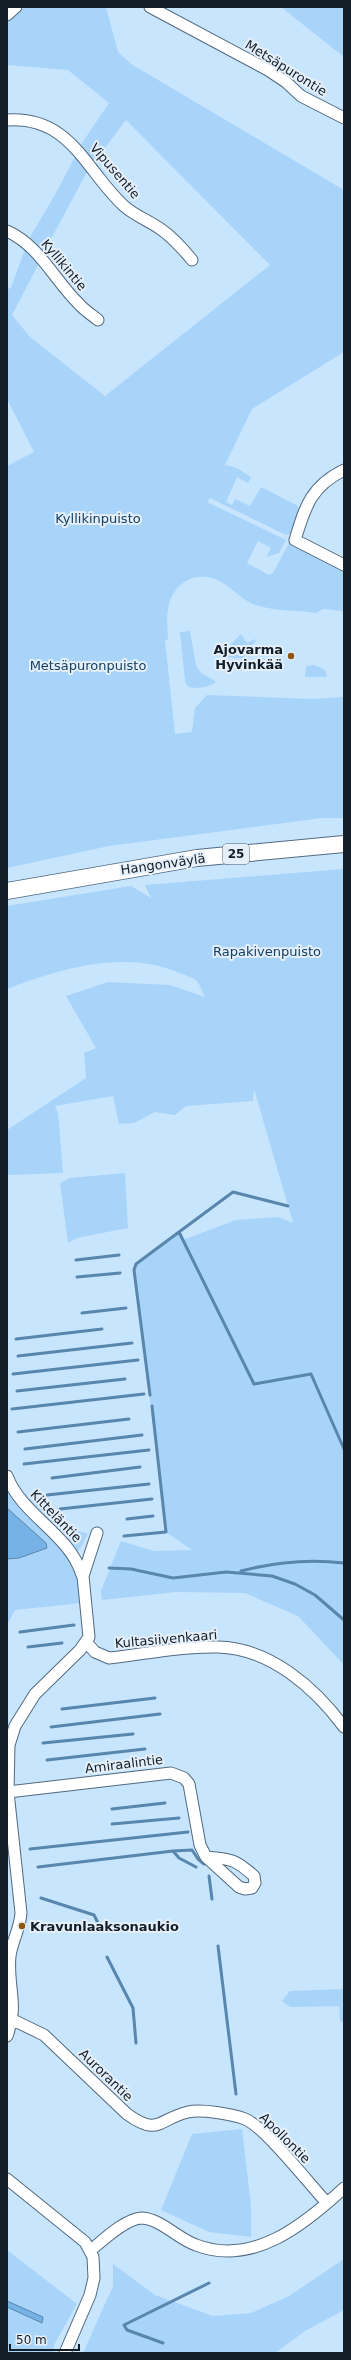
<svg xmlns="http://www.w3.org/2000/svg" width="351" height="2360" viewBox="0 0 351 2360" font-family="'DejaVu Sans',sans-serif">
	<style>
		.green { fill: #a9d4fa }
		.water { fill: #76b2e5; stroke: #5886ac }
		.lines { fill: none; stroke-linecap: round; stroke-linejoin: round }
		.stream { stroke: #5886ac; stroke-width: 3 }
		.minor-casing { stroke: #516a80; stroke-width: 13 }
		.highway-casing { stroke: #516a80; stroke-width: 18 }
		.minor { stroke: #fff; stroke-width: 11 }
		.highway { stroke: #fff; stroke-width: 16 }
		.poi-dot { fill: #8e550e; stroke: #e4effa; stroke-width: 1.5 }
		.labels { text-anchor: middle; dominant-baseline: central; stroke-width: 4; stroke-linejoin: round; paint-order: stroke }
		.shield { fill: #e4effa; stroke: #525d66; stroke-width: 1 }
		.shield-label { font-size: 12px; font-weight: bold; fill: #131e27 }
		.street-label { font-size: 13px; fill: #131e27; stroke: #e4effa }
		.park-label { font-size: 13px; fill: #144163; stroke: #e4effa }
		.poi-label { font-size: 13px; font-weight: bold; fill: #131e27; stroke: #e4effa; text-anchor: end }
	</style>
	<rect width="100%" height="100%" fill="#c8e5fe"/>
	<path class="green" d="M25 7H106L118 52 131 64 344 190V352L252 409 224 467 226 465 237 468 251 477 248 483 237 477 226 502 232 505 235 499 250 506 261 487 298 506 300 510 290 534 286 535 210 498 207 502 286 540 279 553 266 557 271 548 258 541 247 563 269 575 273 573 289 543 344 569V611L323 609 316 613C297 610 273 611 255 605 240 599 231 586 217 580 193 570 172 585 168 609 166 619 168 630 168 640H165L175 734 192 732 195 708 207 695 313 699 344 697V818H322L109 846 7 868V466L34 452 7 399V289L11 288 26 246 39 263 12 315 30 337 105 396 270 265 126 120 95 161 105 174H102L80 146 109 103 68 70 7 65V21Z
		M281 7H344V57Z
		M76 155 88 170 43 254 30 237 56 193Z
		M190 631 196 665 201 673 215 681V683C206 687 197 690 187 686L185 681 180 632Z
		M241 634 247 643 255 639 256 641 245 652 244 659 227 657V648Z
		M314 665 325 670 327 677H305L306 666Z
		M344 869V1665L298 1616 245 1593 176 1592 102 1600 101 1591 121 1541 154 1551 192 1550 166 1532 134 1270 136 1264 179 1232 183 1240 236 1220 279 1217 293 1223 254 1089 253 1101 186 1106 175 1115 155 1112 134 1123 119 1124 113 1096 55 1106 58 1113 63 1173 7 1175V1130L86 1078 84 1053 96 1048 66 996 108 982 170 985 205 997C202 992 200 984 196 980 192 977 184 975 179 973 125 949 59 969 7 989V906L131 886 151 898 145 885Z
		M125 1173 128 1228 77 1238 68 1243 60 1183 70 1178Z
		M7 1476 57 1524 88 1534 72 1562 78 1580 81 1603 15 1610 7 1625Z
		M344 1989V2021L340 2022 339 2006 290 2007 282 2001 290 1991Z
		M242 2129 251 2205V2237L209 2232 161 2210 192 2134Z
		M7 2250 77 2304 54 2345 53 2353H7Z
		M344 2259V2310L305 2331 275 2353H83L113 2286V2264L155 2295 213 2316 251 2313 289 2296Z"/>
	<path class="water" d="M7 1508 46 1543 47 1548 19 1558 7 1559Z
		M7 2301 43 2317 42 2323 7 2307Z"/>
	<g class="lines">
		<path class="stream" d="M288 1206 233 1192 179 1232 254 1384 311 1374 344 1449
			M76 1260 119 1255
			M77 1277 120 1273
			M82 1313 126 1308
			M16 1339 102 1329
			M18 1356 132 1343
			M13 1374 138 1360
			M17 1391 125 1379
			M150 1395 134 1270 136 1264 179 1232
			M12 1409 144 1394
			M18 1432 129 1419
			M25 1449 142 1435
			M24 1464 149 1450
			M52 1478 140 1467
			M47 1495 149 1484
			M60 1509 152 1499
			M127 1519 153 1516
			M124 1536 166 1532 152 1406
			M109 1568 131 1569 173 1578 226 1572 272 1576 295 1584 315 1595 344 1620
			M241 1571C275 1562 309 1559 344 1563
			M20 1632 74 1625
			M28 1647 62 1643
			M62 1709 155 1698
			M51 1727 160 1714
			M43 1743 133 1734
			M47 1760 145 1749
			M112 1809 165 1803
			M112 1824 179 1818
			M30 1849 188 1832
			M173 1851 192 1850 198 1859 204 1864
			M38 1867 173 1851 179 1858 196 1867
			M209 1876 212 1899
			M41 1898 94 1915 98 1923
			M218 1946 236 2094
			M107 1957 133 2008 136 2043
			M163 2343 127 2330 124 2325 209 2283"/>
		<defs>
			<path id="minor" d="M150 7 268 70 286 82 301 96 344 118
				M7 15 16 7
				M7 120C71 116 85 170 124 206 135 216 150 221 162 230 173 238 183 249 192 260
				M7 231C40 246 54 280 79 304 84 310 92 315 98 320
				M344 470C311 486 305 507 295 540L344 565
				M7 1476C22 1516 69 1533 82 1575
				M87 1643 95 1652 109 1658C145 1654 182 1646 218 1647 270 1648 315 1688 344 1727
				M8 1792 171 1773 184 1778 189 1784 200 1845 206 1857 239 1887 245 1889 252 1888 255 1883 254 1876C235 1859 231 1859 206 1857
				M13 2020 44 2035 127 2114C159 2137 158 2119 188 2112 201 2109 232 2114 245 2119 265 2127 310 2185 327 2203
				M7 2036C19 2004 7 1987 10 1956 12 1941 20 1929 21 1913L8 1792 9 1745 15 1726 35 1694 80 1650 89 1637 83 1576 97 1533
				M7 2179 85 2242 93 2257 94 2278 90 2295 65 2353
				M91 2250C102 2241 126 2218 142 2218 161 2219 178 2239 196 2245 253 2267 305 2224 344 2188"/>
			<path id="highway" d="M7 891 197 858 344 844"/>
		</defs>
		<use href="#minor" class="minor-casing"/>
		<use href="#highway" class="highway-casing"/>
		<use href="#minor" class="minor"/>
		<use href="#highway" class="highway"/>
	</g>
	<g class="poi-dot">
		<circle cx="291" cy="656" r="4"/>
		<circle cx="22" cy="1926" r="4"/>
	</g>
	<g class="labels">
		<rect class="shield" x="223" y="844" width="26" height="20" rx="3"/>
		<g class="shield-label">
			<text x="236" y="854">25</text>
		</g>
		<g class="street-label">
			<text transform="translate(286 68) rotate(32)">Metsäpurontie</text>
			<text transform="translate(115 171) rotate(49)">Vipusentie</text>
			<text transform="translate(64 265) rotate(50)">Kyllikintie</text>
			<text transform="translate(163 864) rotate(-8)">Hangonväylä</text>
			<text transform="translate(56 1516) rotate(46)">Kitteläntie</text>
			<text transform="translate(166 1639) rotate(-5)">Kultasiivenkaari</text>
			<text transform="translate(124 1764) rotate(-7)">Amiraalintie</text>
			<text transform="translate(106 2075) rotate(44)">Aurorantie</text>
			<text transform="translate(285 2138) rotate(45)">Apollontie</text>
		</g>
		<g class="park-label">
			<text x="98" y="518">Kyllikinpuisto</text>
			<text x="88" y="665">Metsäpuronpuisto</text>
			<text x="267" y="951">Rapakivenpuisto</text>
		</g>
		<g class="poi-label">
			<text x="283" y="649">Ajovarma<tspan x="283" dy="15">Hyvinkää</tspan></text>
			<text x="30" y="1926" text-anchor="start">Kravunlaaksonaukio</text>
		</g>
	</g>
	<rect width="351" height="2360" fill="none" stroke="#131e27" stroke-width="16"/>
	<path d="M10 2344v6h69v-6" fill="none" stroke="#131e27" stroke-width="2"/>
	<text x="16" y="2344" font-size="12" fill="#131e27" stroke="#e4effa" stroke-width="3" paint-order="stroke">50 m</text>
</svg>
